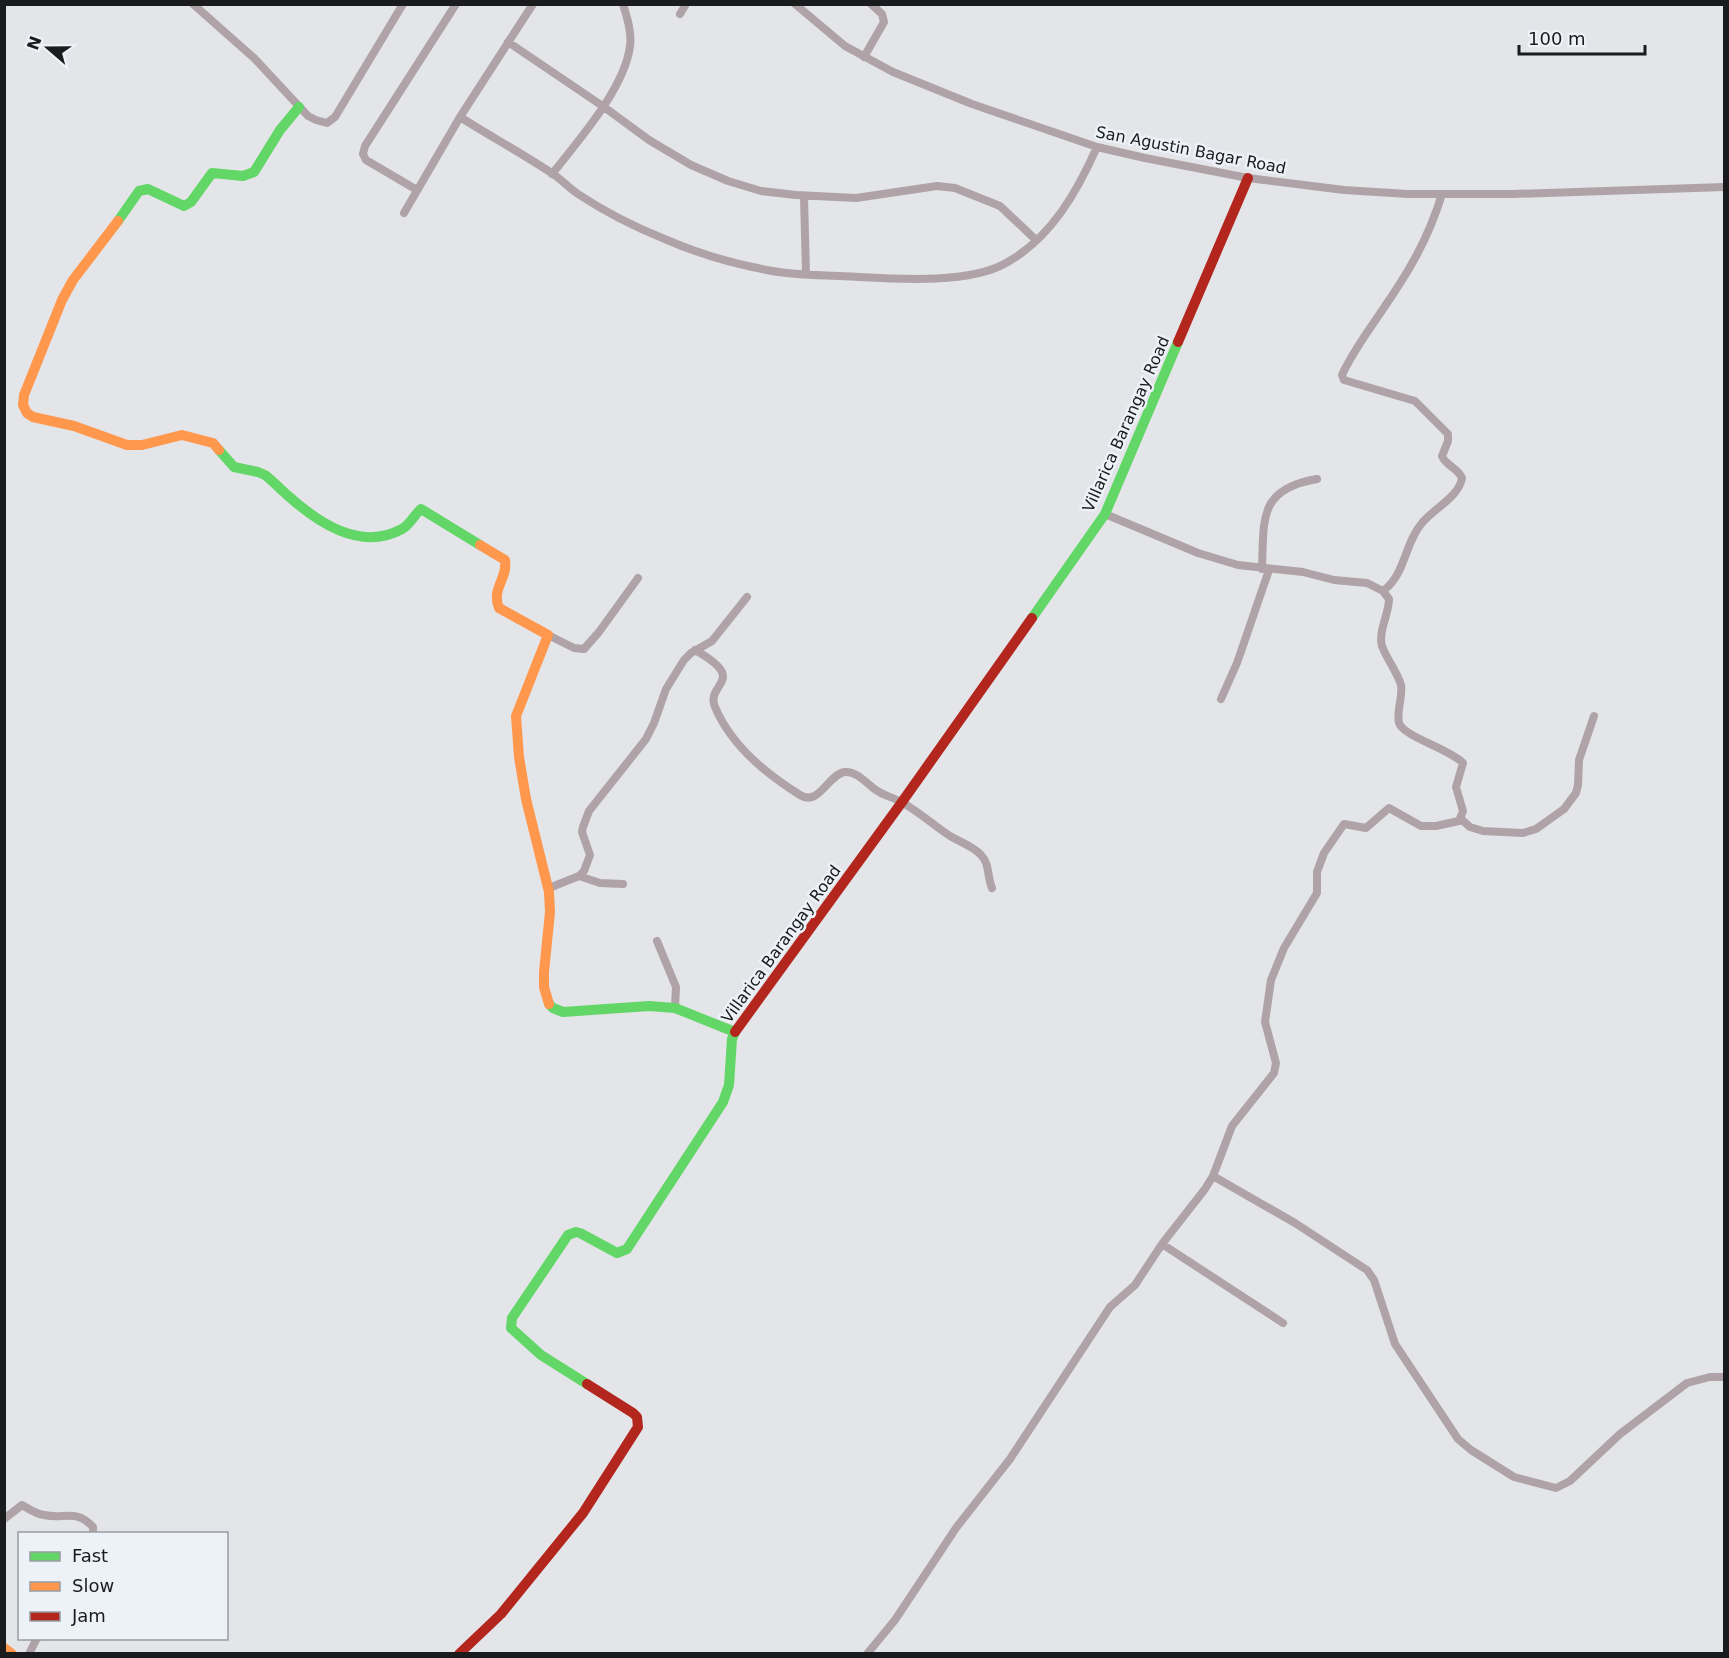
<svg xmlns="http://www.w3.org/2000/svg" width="1729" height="1658" viewBox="0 0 1729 1658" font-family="'DejaVu Sans',sans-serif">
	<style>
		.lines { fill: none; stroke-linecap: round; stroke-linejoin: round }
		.street { stroke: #afa3a7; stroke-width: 8 }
		.fast { stroke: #63d668; stroke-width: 10 }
		.slow { stroke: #ff974d; stroke-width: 10 }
		.jam { stroke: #b3261e; stroke-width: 10 }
		.labels { text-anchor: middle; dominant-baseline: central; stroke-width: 5; stroke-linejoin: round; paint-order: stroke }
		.street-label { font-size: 16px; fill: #1a1b1d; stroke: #edf2f8 }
	</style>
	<rect width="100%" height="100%" fill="#e3e5e8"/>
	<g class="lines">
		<path class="street" d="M193 4 254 58 308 116 316 120 327 123 335 117 403 4
			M795 4 845 46 893 72 972 104 1097 147 1145 158 1248 178 1344 190 1408 194H1513L1724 187
			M680 14 686 4
			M508 42 604 107 649 140 691 165 728 181 761 191 796 195 856 198 937 186 955 188 1000 206 1036 240
			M864 57 884 22 882 14 871 4
			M460 117C490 136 523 154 553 174 562 180 569 188 578 194 605 212 637 228 667 240 697 253 735 264 767 270 790 275 816 275 840 276 885 278 966 286 1006 263 1051 238 1077 192 1097 147
			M552 174C578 141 625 88 630 46 632 33 627 17 623 4
			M417 190 366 160 363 154 365 146 456 4
			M804 196 806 274
			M404 213 460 117 533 4
			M1262 569C1264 519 1258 489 1317 479
			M1383 591C1406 574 1404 544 1422 523 1433 509 1459 497 1462 478 1458 468 1446 466 1442 456L1448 441V434L1415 401 1344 380 1342 375C1352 353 1367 333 1381 312 1408 273 1428 240 1442 194
			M548 635 574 648 584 649 599 632 638 578
			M695 650C750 681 705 683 715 707 731 745 766 774 800 795 819 807 828 774 845 772 857 771 867 784 876 790 884 796 893 797 901 802 917 810 933 825 950 836 960 842 973 846 981 855 990 864 987 877 992 888
			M1221 699 1237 663 1269 570
			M1461 819 1470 827 1483 831 1523 833 1536 829 1564 809 1576 793 1578 785 1579 760 1594 716
			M579 876 600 883 623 884
			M549 888 579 876 584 871 590 855 582 832 583 827 589 811 646 739 654 723 666 689 684 660 691 653 712 641 747 597
			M657 941 676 987 675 1008
			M1213 1176 1295 1223 1367 1270 1374 1280 1395 1344 1458 1439 1471 1450 1514 1477 1556 1488 1570 1481 1620 1434 1687 1383 1710 1377H1724
			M1162 1244 1283 1323
			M4 1519 22 1505C29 1509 36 1514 44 1515 64 1520 75 1508 93 1527V1534
			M29 1654 37 1638
			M867 1654 895 1620 956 1528 1010 1459 1110 1307 1135 1285 1162 1244 1205 1189 1213 1176 1232 1126 1274 1073 1276 1063 1265 1022 1271 980 1284 948 1317 893V872L1324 853 1344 824 1366 828 1389 808 1421 826H1436L1459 821 1463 811 1456 787 1463 763C1450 749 1404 737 1399 723 1396 711 1403 698 1401 685 1397 671 1387 660 1382 646 1378 631 1389 614 1389 599L1383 591 1367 583 1334 580 1303 572 1238 565 1198 553 1105 514"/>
		<path class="fast" d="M118 221 139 191 148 189 184 206 191 202 212 173 243 176 254 172 280 130 299 107
			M219 450 234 467 258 472 265 475C273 481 279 488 286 494 317 522 360 552 402 529 410 525 414 515 421 509L480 545
			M1032 618 1105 514 1178 342
			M549 1004 553 1008 563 1012 649 1006 675 1008 735 1032
			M587 1384 541 1355 511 1328 512 1318 568 1235 576 1232 580 1233 617 1253 627 1249 723 1102 729 1085 732 1039 735 1032"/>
		<path class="slow" d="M118 221 73 280 62 300 24 395 23 405 27 413 33 417 74 426 127 445H142L182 435 213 443 219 450
			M480 545 505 560C508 579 491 588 499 608L548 635 516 716 519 757 526 799 549 892 550 912 544 972V987L549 1004
			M4 1648 12 1654"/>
		<path class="jam" d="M1178 342 1248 178
			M735 1032 902 802 1032 618
			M459 1654 501 1614 583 1513 638 1427 637 1417 633 1413 587 1384"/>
	</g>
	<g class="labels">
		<g class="street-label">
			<text transform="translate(1191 150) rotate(11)">San Agustin Bagar Road</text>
			<text transform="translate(1126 424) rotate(-66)">Villarica Barangay Road</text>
			<text transform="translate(781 944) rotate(-54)">Villarica Barangay Road</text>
		</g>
	</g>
	<rect width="1729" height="1658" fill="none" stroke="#1a1b1d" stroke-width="12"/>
	<rect x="18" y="1532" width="210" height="108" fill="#edf2f8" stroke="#999ca0" stroke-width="1.5"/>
	<rect x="30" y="1552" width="30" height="9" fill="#63d668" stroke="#999ca0" stroke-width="1.5"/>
	<text x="72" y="1562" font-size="18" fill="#1a1b1d">Fast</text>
	<rect x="30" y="1582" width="30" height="9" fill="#ff974d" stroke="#999ca0" stroke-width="1.5"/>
	<text x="72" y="1592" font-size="18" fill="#1a1b1d">Slow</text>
	<rect x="30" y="1612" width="30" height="9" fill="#b3261e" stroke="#999ca0" stroke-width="1.5"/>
	<text x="72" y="1622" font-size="18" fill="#1a1b1d">Jam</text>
	<g transform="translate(48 48) rotate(290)" stroke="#edf2f8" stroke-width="4.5" paint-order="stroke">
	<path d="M0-4.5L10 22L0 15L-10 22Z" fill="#1a1b1d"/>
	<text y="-9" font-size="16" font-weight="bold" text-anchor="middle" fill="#1a1b1d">N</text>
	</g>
	<path d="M1519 45v9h126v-9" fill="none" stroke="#1a1b1d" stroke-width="3"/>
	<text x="1528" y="45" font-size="18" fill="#1a1b1d" stroke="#edf2f8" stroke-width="4.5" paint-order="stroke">100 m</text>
</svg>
